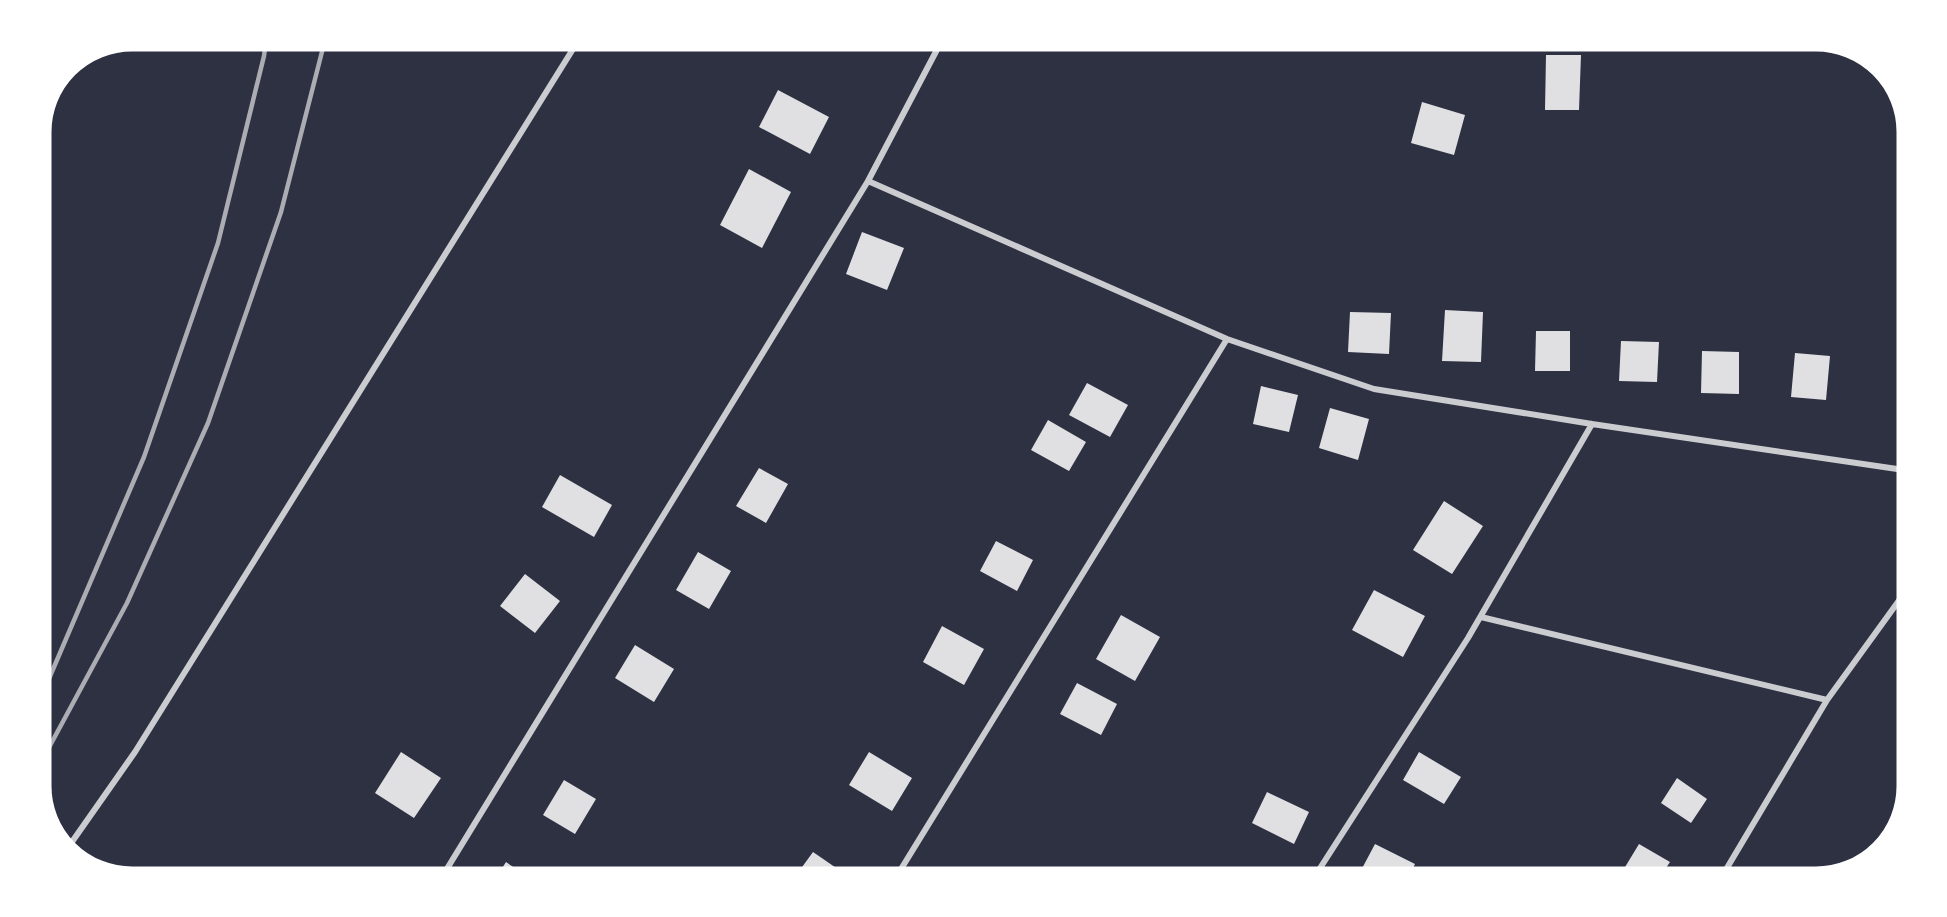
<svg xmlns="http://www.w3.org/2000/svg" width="1947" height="917" viewBox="0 0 1947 917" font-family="Inter,sans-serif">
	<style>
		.building { fill: #e0e0e3 }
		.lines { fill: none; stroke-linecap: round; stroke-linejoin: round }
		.minor { stroke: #caccd0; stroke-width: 6 }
		.rail { stroke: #abadb3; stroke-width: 4.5 }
		.rim { fill: none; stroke: #fff; stroke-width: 3 }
	</style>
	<rect width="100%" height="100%" fill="#2d3142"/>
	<path class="building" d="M1546 55H1581L1579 110H1545Z
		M778 90 829 117 810 154 759 127Z
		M1422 102 1465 115 1454 155 1411 143Z
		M749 169 791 192 762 248 720 225Z
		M862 232 904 248 887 290 846 274Z
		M1445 310 1483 312 1481 362 1442 361Z
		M1350 312 1391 313 1389 354 1348 352Z
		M1536 331H1570V371H1535Z
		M1621 341 1659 342 1657 382 1619 381Z
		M1702 351 1739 352V394L1701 393Z
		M1795 353 1830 356 1826 400 1791 397Z
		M1087 383 1128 405 1110 437 1069 415Z
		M1261 386 1298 395 1289 432 1253 424Z
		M1330 408 1369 419 1358 460 1319 448Z
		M1048 420 1086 442 1069 471 1031 450Z
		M759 468 788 484 766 523 736 506Z
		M560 475 612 505 594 537 542 507Z
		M1444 501 1483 526 1452 574 1413 550Z
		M996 541 1033 560 1017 591 980 571Z
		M698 552 731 571 709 609 676 590Z
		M525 574 560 601 535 633 500 606Z
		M1374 590 1425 616 1403 657 1352 630Z
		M1121 615 1160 637 1135 681 1096 659Z
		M942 626 984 649 964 685 923 662Z
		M635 645 674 669 654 702 615 678Z
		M1077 683 1117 704 1101 735 1060 714Z
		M401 752 441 778 414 818 375 793Z
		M869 752 912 778 892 811 849 785Z
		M1419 752 1461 777 1444 804 1403 780Z
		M1677 778 1707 799 1691 823 1661 803Z
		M564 780 596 799 575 834 543 815Z
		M1267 792 1309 812 1294 844 1252 823Z
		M1375 844 1415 864 1409 876H1358Z
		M1639 844 1670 862 1660 877H1619Z
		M813 852 845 874H797Z
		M506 862 522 873H499Z"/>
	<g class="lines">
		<path class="minor" d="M941 42 868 181 1227 339 1374 389 1592 424 1904 470
			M1481 617 1827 700
			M67 849 135 752 578 41
			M445 872 868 181
			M898 874 1227 339
			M1315 876 1468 638 1592 424
			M1721 878 1827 700 1903 595"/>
		<path class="rail" d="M39 702 144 457 218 243 264 56 266 40
			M39 766 127 603 208 423 281 212 325 40"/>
	</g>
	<path d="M0 0H1947V917H0ZM132 50H1816A82 82 0 0 1 1898 132V786A82 82 0 0 1 1816 868H132A82 82 0 0 1 50 786V132A82 82 0 0 1 132 50Z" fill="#fff" fill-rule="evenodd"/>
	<path class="rim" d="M132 50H1816A82 82 0 0 1 1898 132V786A82 82 0 0 1 1816 868H132A82 82 0 0 1 50 786V132A82 82 0 0 1 132 50Z"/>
</svg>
